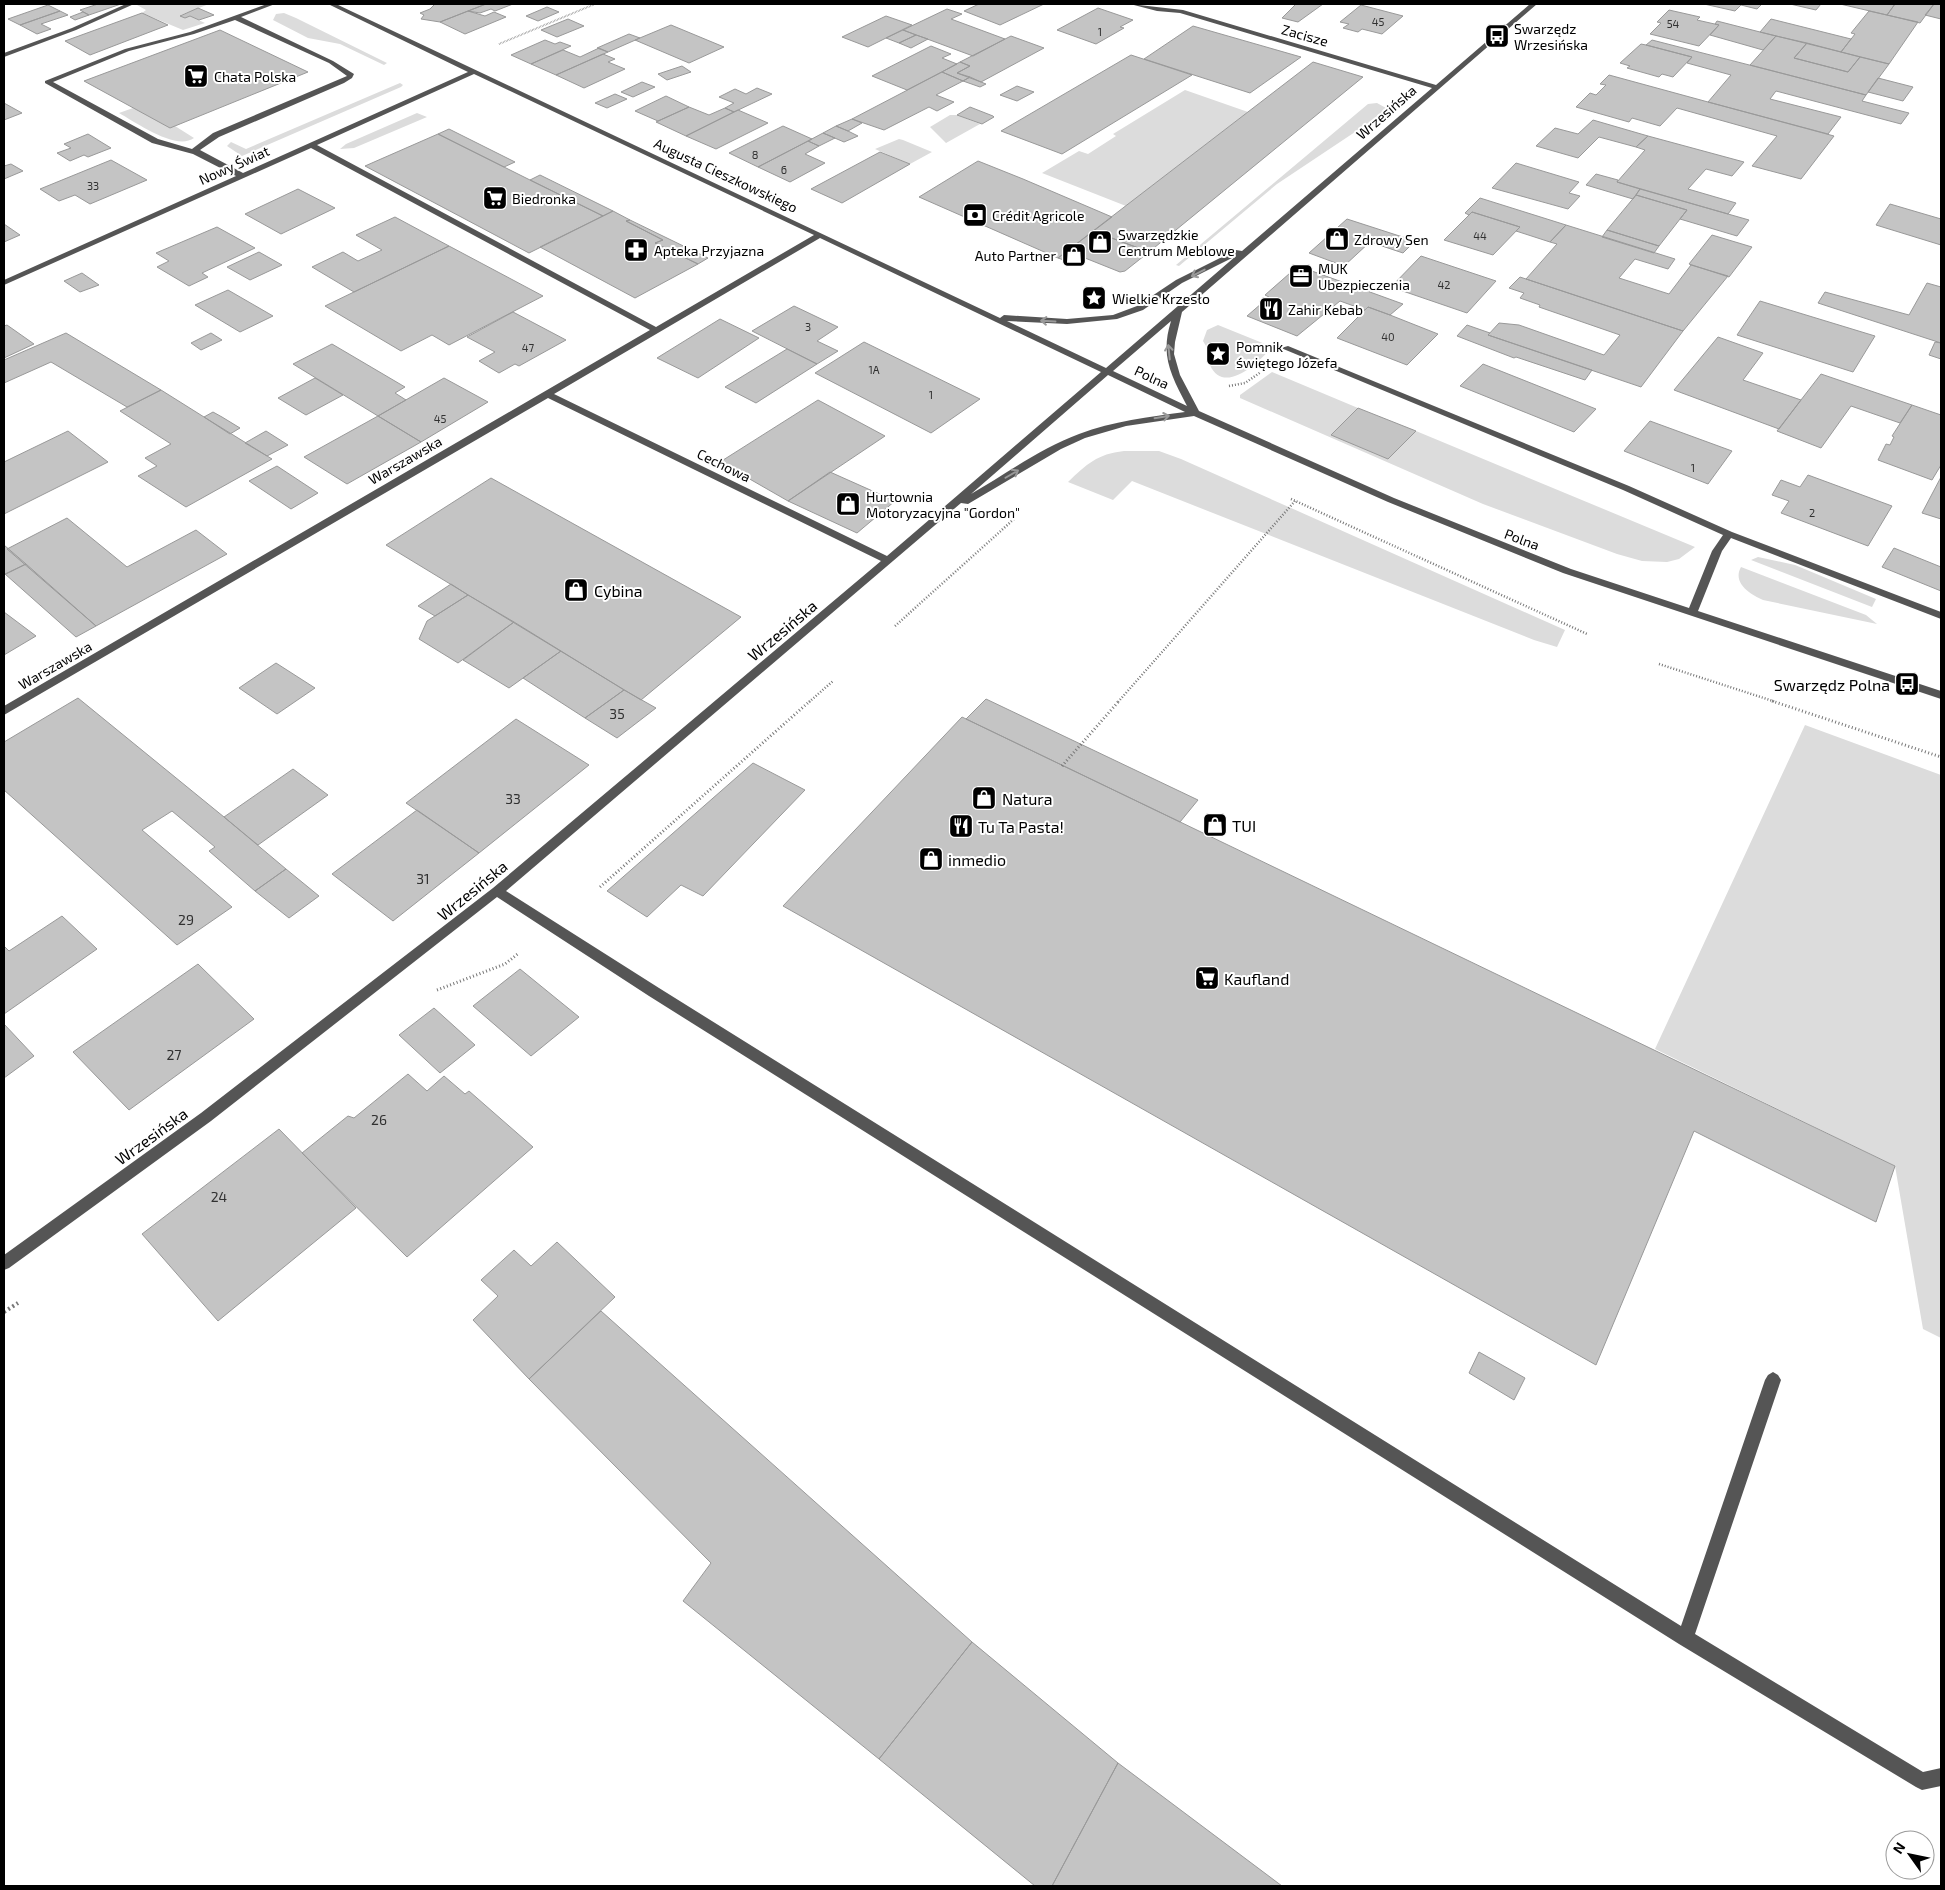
<svg xmlns="http://www.w3.org/2000/svg" width="1945" height="1890" viewBox="0 0 1945 1890" font-family="'Exo 2',sans-serif">
	<style>
		.green { fill: #dcdcdc }
		.building { fill: #c4c4c4; stroke: #999 }
		.lines { fill: none; stroke-linecap: round; stroke-linejoin: round }
		.path-far3 { stroke: #777; stroke-width: 2; stroke-dasharray: 0.5 1; stroke-linecap: butt }
		.path-far2 { stroke: #777; stroke-width: 2.5; stroke-dasharray: 1 2; stroke-linecap: butt }
		.path-far1 { stroke: #777; stroke-width: 3; stroke-dasharray: 1 2.5; stroke-linecap: butt }
		.path { stroke: #777; stroke-width: 4; stroke-dasharray: 2 3; stroke-linecap: butt }
		.minor { fill: #555; fill-rule: evenodd }
		.oneway { stroke: #999 }
		.labels { text-anchor: middle; dominant-baseline: central; stroke-width: 4; stroke-linejoin: round; paint-order: stroke }
		.far-number-label { font-size: 11px; fill: #313131 }
		.far-poi-label { font-size: 14px; fill: #000; stroke: #fff; text-anchor: start }
		.far-street-label { font-size: 14px; fill: #000; stroke: #fff }
		.number-label { font-size: 14px; fill: #313131 }
		.poi-label { font-size: 16px; fill: #000; stroke: #fff; text-anchor: start }
		.street-label { font-size: 16px; fill: #000; stroke: #fff }
	</style>
	<rect width="100%" height="100%" fill="#fff"/>
	<path class="green" d="M140 4H209L181 15 190 16 205 23 183 30 142 13 146 10 137 5Z
		M284 13 296 18 387 63 384 65 340 44 308 38 273 20 276 14Z
		M400 83 403 85 401 87 242 156 227 146 231 142 246 149Z
		M1185 90 1248 112 1126 206 1042 173 1079 151 1088 154 1116 136 1113 134Z
		M1377 103 1386 108 1376 118 1277 184 1179 266 1176 265 1368 104Z
		M133 108 175 126 194 138C176 151 137 123 119 113Z
		M417 113 427 117 354 148 340 149 346 144Z
		M950 115H957L980 124 946 143 930 127Z
		M899 139 903 140 932 152 910 164 875 149Z
		M1218 325 1265 344 1270 349C1258 364 1223 395 1210 365L1220 356V351L1206 346 1203 341 1207 330Z
		M1272 372 1358 408 1331 435 1416 431 1695 547 1679 559 1667 562 1642 561 1617 554 1483 504 1240 398V395Z
		M1124 451H1159L1181 459 1565 630 1557 647 1534 640 1132 481 1113 500 1068 482C1087 464 1097 454 1124 451Z
		M1758 557 1795 565 1876 599 1872 607 1751 560Z
		M1741 567 1866 615 1877 624 1763 600C1750 594 1732 583 1741 567Z
		M1805 725 1941 775V1338L1923 1329 1895 1166 1655 1049Z"/>
	<path class="building" d="M98 4H121L89 15 80 10Z
		M435 4H486L440 22 421 19 424 15 420 13 430 9Z
		M486 4H513L495 11 491 9 480 13 468 11Z
		M979 4H1044L1000 25 964 11Z
		M1296 4H1323L1298 22 1282 18Z
		M1704 4H1762L1757 9 1741 5 1735 11Z
		M1790 4H1821L1816 10Z
		M1840 4H1895L1887 15Z
		M1895 4H1934L1920 23 1887 15Z
		M1934 4H1941V19L1925 15Z
		M48 5 60 11 20 25 8 19Z
		M1361 5 1403 16 1382 34 1362 29 1358 32 1343 28 1349 24 1340 22Z
		M547 7 559 12 538 21 526 16Z
		M198 8 214 15 199 20 190 16 185 18 180 16Z
		M1098 8 1133 20 1120 27 1124 28 1096 44 1057 30Z
		M947 9 962 14 951 19 1005 39 973 56 903 30Z
		M1669 10 1700 17 1697 20 1719 25 1699 46 1650 34 1661 23 1657 22Z
		M60 11 68 15 41 24 51 29 37 34 20 25Z
		M468 11 485 16 494 12 506 17 465 34 440 22Z
		M1869 11 1918 22 1889 64 1841 52 1855 34 1851 33Z
		M83 12 89 15 75 20 70 17Z
		M142 13 168 25 90 55 65 41Z
		M886 16 912 25 868 47 842 37Z
		M568 19 584 26 557 37 541 30Z
		M1771 19 1851 39 1841 52 1760 32Z
		M1717 21 1760 32 1776 36 1763 50 1710 35 1719 25 1715 24Z
		M671 25 724 47 689 63 635 40Z
		M1193 26 1301 57 1250 93 1144 59Z
		M220 30 308 72 170 128 84 81Z
		M903 30 916 35 899 43 886 38Z
		M629 34 640 38 608 52 597 48Z
		M916 35 928 39 911 48 899 43Z
		M1011 36 1044 48 981 82 957 73 970 66 960 62Z
		M1776 36 1807 43 1794 58 1848 72 1860 57 1889 64 1866 95 1750 65Z
		M545 40 555 44 560 42 571 46 531 64 511 55Z
		M1652 40 1866 95 1862 101 1909 113 1901 124 1776 91 1770 99 1841 117 1828 134 1708 102 1731 75 1687 63 1692 57 1646 45Z
		M1807 43 1841 52 1860 57 1848 72 1794 58Z
		M1641 44 1646 45 1692 57 1673 77 1662 74 1659 77 1627 68 1630 66 1620 63Z
		M931 46 951 54 942 58 957 64 907 90 872 76Z
		M599 48 608 52 556 75 531 64 563 50 580 57Z
		M603 54 615 59 608 62 625 69 584 88 556 75Z
		M1131 55 1192 75 1062 154 1001 131Z
		M960 62 970 66 957 73 970 77 963 81 942 72Z
		M1313 62 1363 77 1149 252 1093 231Z
		M682 66 691 72 667 80 658 74Z
		M942 72 963 81 936 95 954 102 937 111 929 107 884 130 852 119Z
		M1609 75 1708 102 1834 136 1801 179 1752 166 1777 136 1677 108 1660 126 1632 118 1629 122 1576 107 1590 93 1596 95 1606 85 1600 84Z
		M970 77 981 82 986 84 980 87 963 81Z
		M1878 78 1913 87 1903 101 1868 92Z
		M642 82 655 87 633 97 621 92Z
		M1017 86 1034 92 1017 101 1000 95Z
		M757 88 772 94 734 112 725 108 734 103 719 97 735 89 746 94Z
		M615 94 627 99 607 108 595 103Z
		M666 96 689 107 658 121 635 111Z
		M4 103 22 113 4 120Z
		M689 107 709 115 725 108 734 112 686 136 656 122Z
		M970 107 993 116 994 117 982 124 957 115Z
		M738 110 768 123 716 149 686 136Z
		M852 119 862 123 848 131 836 126Z
		M1593 120 1648 136 1636 147 1599 137 1578 158 1536 146 1555 128 1578 134Z
		M783 126 812 139 758 167 729 153Z
		M836 126 848 131 858 136 844 142 823 133Z
		M449 129 515 162 504 167 438 134Z
		M823 133 835 138 819 146 808 141Z
		M88 134 111 148 88 157 84 155 70 161 57 153 71 148 64 144Z
		M438 134 530 180 603 216 529 253 365 166Z
		M1648 136 1744 162 1732 176 1706 169 1688 189 1736 203 1728 214 1617 182 1645 150 1636 147Z
		M808 141 819 146 805 154 825 163 790 182 758 167Z
		M880 152 910 164 842 203 811 189Z
		M111 160 147 180 90 204 75 195 59 201 40 189Z
		M978 161 1023 179 1112 217 1058 258 919 197Z
		M1516 163 1579 182 1569 193 1580 196 1568 209 1492 188Z
		M11 164 23 171 4 179V166Z
		M1596 174 1618 180 1617 182 1640 189 1633 199 1586 185Z
		M540 175 613 211 603 216 530 180Z
		M298 189 335 208 281 234 245 214Z
		M1640 189 1728 214 1749 220 1737 236 1680 219 1687 210 1636 195Z
		M1636 195 1687 210 1659 246 1607 230Z
		M1480 198 1566 225 1550 242 1516 231 1520 227 1472 212 1469 215 1465 213Z
		M1890 204 1941 219V245L1876 225Z
		M613 211 630 220 626 221 663 240 655 243 698 264 635 298 540 247Z
		M1472 212 1520 227 1493 255 1444 240Z
		M395 217 449 246 354 292 312 267 343 252 358 261 382 250 356 235Z
		M1347 219 1415 241 1403 253 1370 242 1344 266 1309 253Z
		M630 220 708 258 698 264 669 250 655 243 663 240 626 221Z
		M4 224 20 235 4 242Z
		M1566 225 1675 259 1668 269 1635 259 1619 278 1669 294 1691 265 1728 276 1683 331 1526 279 1557 244 1550 242Z
		M217 227 255 248 202 273 208 277 189 286 157 267 169 261 156 253Z
		M1607 230 1659 246 1654 253 1602 237Z
		M1093 231 1149 252 1125 271 1120 272 1085 258 1072 263 1058 258Z
		M1712 235 1752 247 1729 277 1689 264Z
		M449 246 543 296 449 345 432 335 401 351 325 306Z
		M259 252 282 265 250 280 227 267Z
		M1421 256 1496 281 1467 313 1391 287Z
		M1298 266 1403 304 1390 315 1368 307 1365 310 1340 301 1297 336 1247 316 1269 297 1265 295Z
		M82 273 99 285 80 292 64 281Z
		M1520 277 1526 279 1683 331 1641 387 1488 335 1499 323 1519 325 1604 355 1620 335 1539 307 1540 305 1520 298 1524 293 1509 288Z
		M1927 283 1941 287V343L1818 303 1825 292 1909 315Z
		M228 290 273 316 240 332 195 305Z
		M1760 301 1875 336 1853 372 1737 335Z
		M794 306 838 327 817 341 838 351 817 364 752 331Z
		M1368 307 1390 315 1438 334 1407 365 1337 338Z
		M513 312 566 340 519 366 515 364 499 373 479 361 495 352 467 337Z
		M720 319 759 338 698 378 657 358Z
		M7 325 34 344 4 358V326Z
		M1467 325 1490 333 1488 335 1592 370 1585 380 1516 357 1514 358 1457 336Z
		M66 333 161 390 127 407 51 362 4 383V360Z
		M211 333 222 340 201 350 191 343Z
		M1718 337 1763 353 1743 380 1801 400 1779 429 1674 390Z
		M864 342 980 399 931 433 815 373Z
		M1935 342 1941 343V359L1929 355Z
		M332 344 405 387 395 393 406 400 378 416 293 364Z
		M787 349 817 364 756 403 725 387Z
		M1483 364 1596 409 1574 432 1460 386Z
		M1821 374 1912 405 1900 423 1851 406 1821 448 1777 431Z
		M315 378 343 395 306 415 278 398Z
		M444 378 488 402 421 442 378 416Z
		M161 390 204 417 272 459 186 507 138 476 157 466 145 458 171 444 120 411Z
		M818 400 885 436 788 501 720 462Z
		M1912 405 1941 415V465L1932 480 1878 460 1886 444 1890 445 1894 437 1892 436Z
		M1358 408 1416 431 1388 459 1331 435Z
		M213 412 222 417 240 428 230 434 204 417Z
		M378 416 421 442 347 484 304 457Z
		M1650 421 1732 451 1708 484 1624 451Z
		M68 431 108 462 4 514V462Z
		M266 431 288 445 267 456 245 443Z
		M277 466 318 493 291 509 249 481Z
		M830 472 895 501 857 533 788 501Z
		M1808 475 1892 506 1868 546 1781 513 1789 501 1772 495 1781 480 1800 487Z
		M1941 477V519L1922 513Z
		M491 478 741 617 641 700 386 545Z
		M67 518 127 567 196 530 227 554 96 626 7 549Z
		M4 545 26 564 4 575Z
		M1894 548 1941 567V591L1882 567Z
		M26 564 96 626 76 637 5 574Z
		M451 584 468 595 435 616 418 606Z
		M468 595 514 622 458 663 419 639 427 621Z
		M4 612 36 636 4 655Z
		M514 622 561 651 509 688 463 660Z
		M561 651 624 690 585 718 523 678Z
		M276 663 315 688 277 714 239 688Z
		M624 690 656 708 617 738 585 718Z
		M78 698 224 817 286 869 255 891 209 851 215 847 172 811 142 830 232 907 177 945 4 790V742Z
		M986 699 1198 800 1180 822 966 719Z
		M962 717 1895 1166 1876 1222 1694 1131 1596 1365 783 906Z
		M516 719 589 765 479 853 406 803Z
		M753 763 805 790 703 896 681 885 647 917 607 891Z
		M293 769 328 795 258 845 224 817Z
		M417 810 479 853 393 921 332 874Z
		M286 869 319 896 289 918 255 891Z
		M62 916 97 949 4 1014V946L9 951Z
		M198 964 254 1019 129 1110 73 1052Z
		M520 969 579 1017 531 1056 473 1006Z
		M434 1008 475 1045 440 1073 399 1035Z
		M4 1024 34 1056 4 1078Z
		M408 1074 427 1091 444 1076 465 1094 469 1091 533 1147 407 1257 302 1153 348 1116 354 1118Z
		M279 1129 356 1208 218 1321 142 1234Z
		M557 1242 615 1297 529 1379 473 1320 498 1296 481 1280 514 1250 531 1266Z
		M601 1311 972 1642 879 1759 683 1601 711 1563 529 1379Z
		M1479 1352 1525 1378 1514 1400 1469 1373Z
		M972 1642 1118 1763 1052 1886H1035L879 1759Z
		M1118 1763 1282 1886H1052Z"/>
	<g class="lines">
		<path class="path-far3" d="M499 44 595 4"/>
		<path class="path-far2" d="M1229 386 1245 383 1261 372
			M1291 499 1587 634
			M895 626 1014 519
			M1659 664 1776 702
			M809 702 833 681
			M1118 702 1295 501"/>
		<path class="path-far1" d="M1772 701 1941 757
			M1062 766 1119 701
			M600 887 810 701
			M437 990 505 964 519 953"/>
		<path class="path" d="M4 1312 18 1303"/>
		<path class="minor" d="M126 4H134L76 30 4 57V53L72 28Z
			M267 4H275L241 17 333 61 354 74 352 78 344 83 219 137 200 150 243 173 468 72 328 4H336L1000 318 1004 315 1067 319 1113 315 1137 306 1176 280 1236 250 1242 251 1432 88 1180 13 1157 11 1130 4 1183 10 1436 85 1530 4H1537L1182 312 1175 342 1174 354 1180 375 1199 411 1394 498 1571 569 1689 608 1712 551 1723 535 1623 490 1281 348 1288 346 1629 486 1732 532 1941 612V619L1731 538 1722 551 1698 611 1941 691V699L1563 573 1388 502 1194 416 1126 426 1085 438 1061 449 968 504 961 503 506 891 659 988 1681 1626 1765 1380 1768 1375 1773 1372 1778 1375 1781 1380 1695 1634 1923 1772 1941 1768V1786L1922 1790 1916 1787 1679 1644 649 996 497 897 211 1121 9 1268 4 1270V1255L201 1113 493 888 881 561 548 398 4 715V706L650 330 311 148 4 285V280L236 176 193 154 152 143 45 83V81L125 49 190 32ZM235 20 329 63 347 76 213 133 192 149 158 139 53 82 129 51 194 34ZM474 74 814 235 656 327 317 145ZM820 238 1101 372 887 556 554 394ZM1236 256 1106 368 1007 321 1067 324 1117 319 1143 310 1182 283ZM1171 321C1160 356 1171 375 1187 406L1113 371ZM1108 375 1185 412C1149 417 1113 421 1079 434 1041 448 1006 474 971 494Z"/>
	</g>
	<defs><path id="oneway-shaft" d="M-6 0H5M1.5-3L5.5 0L1.5 3" fill="none" stroke-width="1.6" stroke-linecap="round" stroke-linejoin="round" transform="scale(1.25)"/></defs>
	<g class="oneway">
		<use href="#oneway-shaft" transform="translate(1198 273) rotate(153)"/>
		<use href="#oneway-shaft" transform="translate(1048 321) rotate(-177)"/>
		<use href="#oneway-shaft" transform="translate(1169 352) rotate(-96)"/>
		<use href="#oneway-shaft" transform="translate(1162 417) rotate(-9)"/>
		<use href="#oneway-shaft" transform="translate(1012 474) rotate(-30)"/>
	</g>
	<defs>
		<symbol id="bus-square" viewBox="-11 -11 22 22"><rect x="-9" y="-9" width="18" height="18" rx="4" fill="#000" stroke="#fff"/><path d="M-5-6H5V4H4V6H2V4H-2V6H-4V4H-5ZM-3.5-4V0h7V-4ZM-3.5 1.2v1.5H-2V1.2ZM2 1.2v1.5H3.5V1.2Z" fill="#fff"/></symbol>
		<symbol id="supermarket-square" viewBox="-11 -11 22 22"><rect x="-9" y="-9" width="18" height="18" rx="4" fill="#000" stroke="#fff"/><path d="M-6-5.5h2.5l.6 2H6L4.5 2H-2.5L-4.4-4H-6ZM-1.5 3.2a1.3 1.3 0 1 0 .1 0ZM3 3.2a1.3 1.3 0 1 0 .1 0Z" fill="#fff"/></symbol>
		<symbol id="bank-square" viewBox="-11 -11 22 22"><rect x="-9" y="-9" width="18" height="18" rx="4" fill="#000" stroke="#fff"/><path d="M-6-4H6V4H-6ZM0-2.3a2.3 2.3 0 1 0 0 4.6a2.3 2.3 0 1 0 0-4.6Z" fill="#fff"/></symbol>
		<symbol id="shop-square" viewBox="-11 -11 22 22"><rect x="-9" y="-9" width="18" height="18" rx="4" fill="#000" stroke="#fff"/><path d="M-5-2.5h2.3a2.7 3.5 0 0 1 5.4 0H5L5.5 6h-11ZM-1.5-2.5h3a1.5 2.3 0 0 0-3 0Z" fill="#fff"/></symbol>
		<symbol id="pharmacy-square" viewBox="-11 -11 22 22"><rect x="-9" y="-9" width="18" height="18" rx="4" fill="#000" stroke="#fff"/><path d="M-2-6h4v4h4v4h-4v4h-4v-4h-4v-4h4Z" fill="#fff"/></symbol>
		<symbol id="office-square" viewBox="-11 -11 22 22"><rect x="-9" y="-9" width="18" height="18" rx="4" fill="#000" stroke="#fff"/><path d="M-6-3h4V-5.5h4V-3h4V5H-6ZM-1-4.5V-3h2v-1.5ZM-6 0V1H6V0Z" fill="#fff"/></symbol>
		<symbol id="sight-square" viewBox="-11 -11 22 22"><rect x="-9" y="-9" width="18" height="18" rx="4" fill="#000" stroke="#fff"/><path d="M0-6L1.8-2.2L6-1.7L2.9 1.2L3.7 5.4L0 3.3L-3.7 5.4L-2.9 1.2L-6-1.7L-1.8-2.2Z" fill="#fff"/></symbol>
		<symbol id="restaurant-square" viewBox="-11 -11 22 22"><rect x="-9" y="-9" width="18" height="18" rx="4" fill="#000" stroke="#fff"/><path d="M-5-6h1v4h1v-4h1v4h1v-4h1v5L-1.5 .5V6h-2V.5L-5-1ZM5-6V6H3V1.5H1.5Q1.5-4 5-6Z" fill="#fff"/></symbol>
	</defs>
	<g fill-rule="evenodd">
		<use href="#bus-square" x="1483" y="22" width="28" height="28"/>
		<use href="#supermarket-square" x="182" y="62" width="28" height="28"/>
		<use href="#supermarket-square" x="481" y="184" width="28" height="28"/>
		<use href="#bank-square" x="961" y="201" width="28" height="28"/>
		<use href="#shop-square" x="1323" y="225" width="28" height="28"/>
		<use href="#shop-square" x="1086" y="228" width="28" height="28"/>
		<use href="#pharmacy-square" x="622" y="236" width="28" height="28"/>
		<use href="#shop-square" x="1060" y="241" width="28" height="28"/>
		<use href="#office-square" x="1287" y="262" width="28" height="28"/>
		<use href="#sight-square" x="1080" y="284" width="28" height="28"/>
		<use href="#restaurant-square" x="1257" y="295" width="28" height="28"/>
		<use href="#sight-square" x="1204" y="340" width="28" height="28"/>
		<use href="#shop-square" x="834" y="490" width="28" height="28"/>
		<use href="#shop-square" x="562" y="576" width="28" height="28"/>
		<use href="#bus-square" x="1893" y="670" width="28" height="28"/>
		<use href="#shop-square" x="970" y="784" width="28" height="28"/>
		<use href="#shop-square" x="1201" y="811" width="28" height="28"/>
		<use href="#restaurant-square" x="947" y="812" width="28" height="28"/>
		<use href="#shop-square" x="917" y="845" width="28" height="28"/>
		<use href="#supermarket-square" x="1193" y="964" width="28" height="28"/>
	</g>
	<g class="labels">
		<g class="far-number-label">
			<text x="1378" y="21">45</text>
			<text x="1673" y="23">54</text>
			<text x="1100" y="31">1</text>
			<text x="755" y="154">8</text>
			<text x="784" y="169">6</text>
			<text x="93" y="185">33</text>
			<text x="1480" y="235">44</text>
			<text x="1444" y="284">42</text>
			<text x="808" y="326">3</text>
			<text x="1388" y="336">40</text>
			<text x="528" y="347">47</text>
			<text x="874" y="369">1A</text>
			<text x="931" y="394">1</text>
			<text x="440" y="418">45</text>
			<text x="1693" y="467">1</text>
			<text x="1812" y="512">2</text>
		</g>
		<g class="far-poi-label">
			<text x="1514" y="28">Swarzędz<tspan x="1514" dy="16">Wrzesińska</tspan></text>
			<text x="214" y="76">Chata Polska</text>
			<text x="512" y="198">Biedronka</text>
			<text x="992" y="215">Crédit Agricole</text>
			<text x="1118" y="234">Swarzędzkie<tspan x="1118" dy="16">Centrum Meblowe</tspan></text>
			<text x="1354" y="239">Zdrowy Sen</text>
			<text x="654" y="250">Apteka Przyjazna</text>
			<text x="1056" y="255" text-anchor="end">Auto Partner</text>
			<text x="1318" y="268">MUK<tspan x="1318" dy="16">Ubezpieczenia</tspan></text>
			<text x="1112" y="298">Wielkie Krzesło</text>
			<text x="1288" y="309">Zahir Kebab</text>
			<text x="1236" y="346">Pomnik<tspan x="1236" dy="16">świętego Józefa</tspan></text>
			<text x="866" y="496">Hurtownia<tspan x="866" dy="16">Motoryzacyjna "Gordon"</tspan></text>
		</g>
		<g class="far-street-label">
			<text transform="translate(1305 35) rotate(16)">Zacisze</text>
			<text transform="translate(1386 112) rotate(-41)">Wrzesińska</text>
			<text transform="translate(234 165) rotate(-24)">Nowy Świat</text>
			<text transform="translate(726 175) rotate(25)">Augusta Cieszkowskiego</text>
			<text transform="translate(1152 377) rotate(25)">Polna</text>
			<text transform="translate(405 460) rotate(-30)">Warszawska</text>
			<text transform="translate(724 465) rotate(26)">Cechowa</text>
			<text transform="translate(1522 539) rotate(21)">Polna</text>
			<text transform="translate(55 665) rotate(-30)">Warszawska</text>
		</g>
		<g class="number-label">
			<text x="617" y="713">35</text>
			<text x="513" y="798">33</text>
			<text x="423" y="878">31</text>
			<text x="186" y="919">29</text>
			<text x="174" y="1054">27</text>
			<text x="379" y="1119">26</text>
			<text x="219" y="1196">24</text>
		</g>
		<g class="poi-label">
			<text x="594" y="590">Cybina</text>
			<text x="1890" y="684" text-anchor="end">Swarzędz Polna</text>
			<text x="1002" y="798">Natura</text>
			<text x="1232" y="825">TUI</text>
			<text x="978" y="826">Tu Ta Pasta!</text>
			<text x="948" y="859">inmedio</text>
			<text x="1224" y="978">Kaufland</text>
		</g>
		<g class="street-label">
			<text transform="translate(782 630) rotate(-40)">Wrzesińska</text>
			<text transform="translate(472 890) rotate(-39)">Wrzesińska</text>
			<text transform="translate(151 1136) rotate(-36)">Wrzesińska</text>
		</g>
	</g>
	<rect width="1945" height="1890" fill="none" stroke="#000000" stroke-width="10"/>
	<g transform="translate(1910 1855) rotate(303)"><circle r="24" fill="#ffffff" stroke="#999999"/>
	<path d="M0-4L9 19L0 12L-9 19Z" fill="#000000"/>
	<text y="-8" font-size="14" font-weight="bold" text-anchor="middle" fill="#000000">N</text>
	</g>
</svg>
